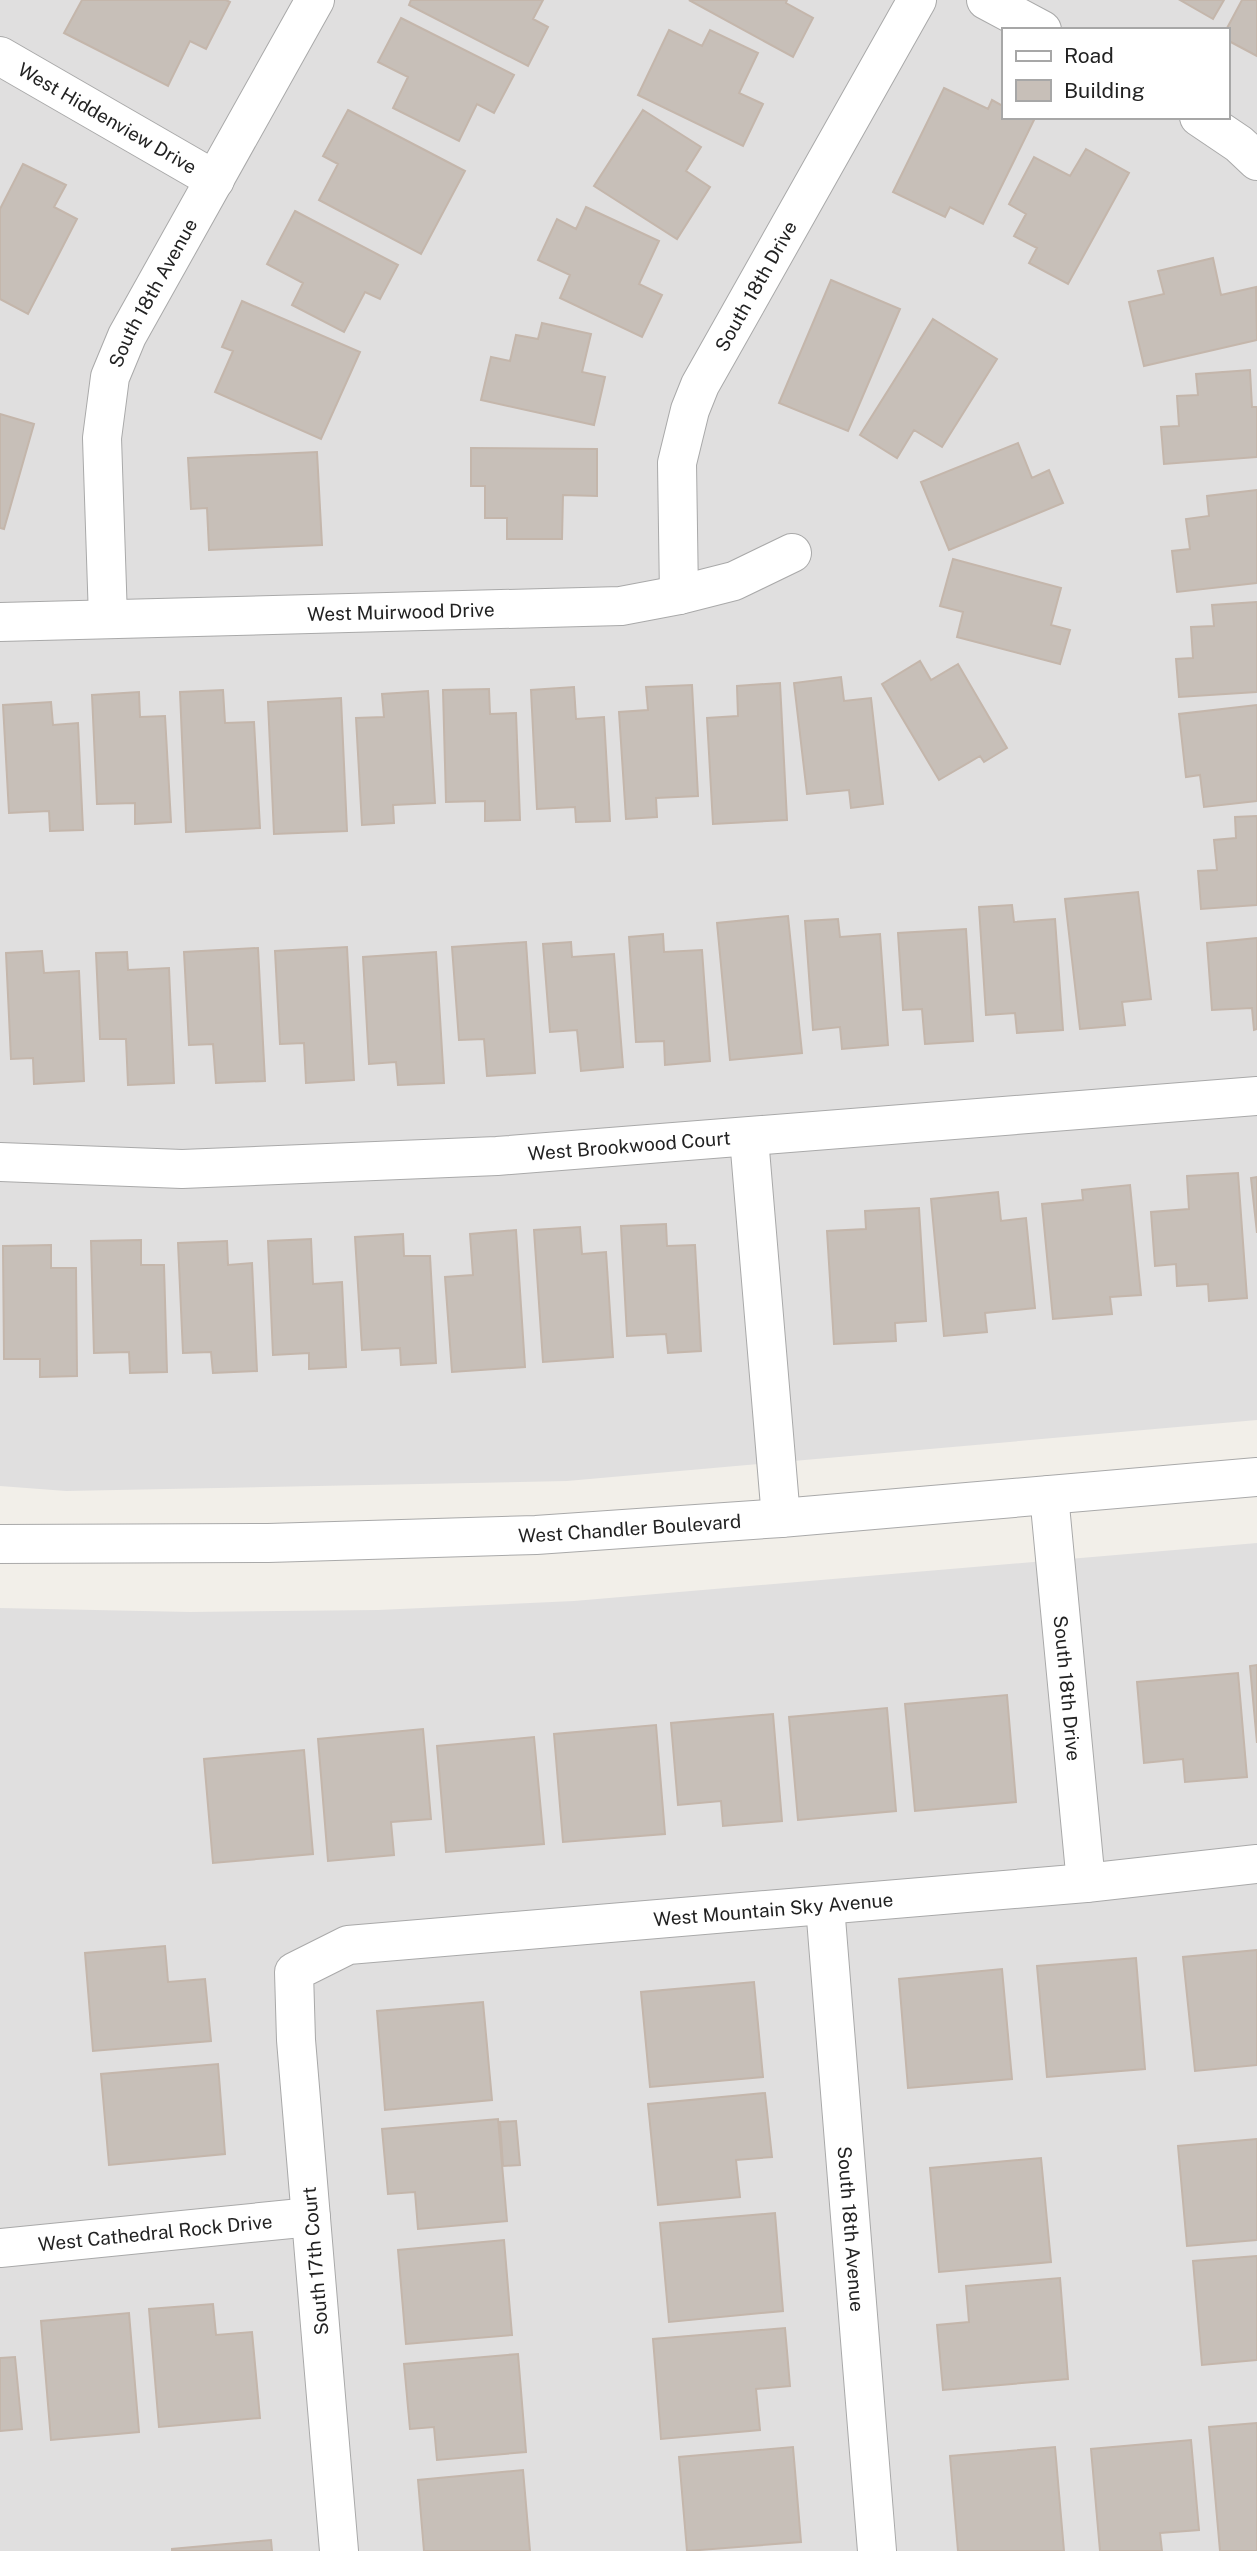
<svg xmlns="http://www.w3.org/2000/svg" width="1257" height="2551" viewBox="0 0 1257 2551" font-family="'Public Sans',sans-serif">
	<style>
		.residential { fill: #e0dfdf; fill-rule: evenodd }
		.building { fill: #c7bfb8; stroke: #c4b6ab; stroke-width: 2 }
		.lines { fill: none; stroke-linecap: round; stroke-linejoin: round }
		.minor-casing { stroke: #a9a9a9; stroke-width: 40 }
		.minor { stroke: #fff; stroke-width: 38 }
		.labels { text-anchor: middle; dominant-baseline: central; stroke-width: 7; stroke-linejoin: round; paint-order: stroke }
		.street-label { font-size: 19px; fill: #222; stroke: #fff }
	</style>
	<rect width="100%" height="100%" fill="#f2efe9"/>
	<path class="residential" d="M0 0H1257V1420L567 1481 66 1491 0 1486ZM1003 30H1227V117H1003Z
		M1257 1543V2551H0V1608L190 1612 378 1610 574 1601Z"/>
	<path class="building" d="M82 0H226L230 2 206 49 190 41 168 86 64 33Z
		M411 0H543L533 19 548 27 528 66 409 5Z
		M689 0H787L786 3 813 18 793 57Z
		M1180 0H1224L1213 19Z
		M1242 0H1257V56L1227 40 1226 30Z
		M401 18 514 75 494 113 477 104 459 141 393 108 408 77 378 62Z
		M669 30 702 46 710 30 758 53 739 93 763 104 743 146 638 95Z
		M944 88 988 109 992 100 1003 106V117H1028L1034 120 983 224 950 207 945 217 893 192Z
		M348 110 465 171 421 254 319 200 338 164 323 156Z
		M643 110 701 147 686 171 710 187 677 239 594 186Z
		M1086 149 1129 173 1068 284 1029 263 1037 248 1014 236 1026 214 1009 204 1034 157 1070 176Z
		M23 164 66 185 54 207 77 219 28 314 0 299V209Z
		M586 207 659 241 639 284 662 295 642 337 560 298 570 275 538 260 557 219 576 229Z
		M295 211 398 265 380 299 365 292 344 332 292 305 303 283 267 264Z
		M1213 258 1221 295 1256 287 1257 340 1144 366 1129 302 1164 294 1158 271Z
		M831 280 900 309 848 431 779 403Z
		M242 301 360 352 321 439 215 392 233 351 222 347Z
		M933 319 997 359 942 447 914 430 897 458 860 435Z
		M542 323 591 334 582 372 605 377 594 425 481 400 491 357 510 361 516 335 538 339Z
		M1250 370 1252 407H1257V457L1164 464 1161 427 1179 426 1177 396 1198 395 1196 374Z
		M0 414 34 424 4 529 0 528Z
		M1018 443 1032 478 1049 470 1063 503 949 550 921 482Z
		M471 448 597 449V496L563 495 562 539H507V518H485V486H471Z
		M317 452 322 545 209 550 207 508 191 509 188 458Z
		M1257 490V583L1177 592 1172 551 1190 549 1186 519 1209 516 1207 496Z
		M953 559 1061 588 1051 625 1070 630 1060 664 957 637 963 612 940 606Z
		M1257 602V692L1179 697 1176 659 1193 658 1191 627 1214 626 1212 605Z
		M920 661 931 680 958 664 1007 748 984 762 980 756 939 780 882 684Z
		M841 677 844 701 871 698 883 804 851 808 849 790 807 794 794 683Z
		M780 683 787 820 713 824 707 718 738 716 737 686Z
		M692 685 698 796 656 798 657 817 626 819 619 712 648 710 646 687Z
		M574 687 576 719 604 717 610 821 576 822 575 807 537 809 531 690Z
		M489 689 490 714 516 713 520 820 485 821V801L446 802 443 690Z
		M223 690 225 723 254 722 260 828 186 832 180 692Z
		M428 691 435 803 393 805 394 823 362 825 356 718 384 717 382 694Z
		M139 692 140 717 165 716 171 822 135 824V803L97 804 92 695Z
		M341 698 347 831 274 834 268 702Z
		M51 702 53 725 78 723 83 830 50 831 49 811 9 813 3 705Z
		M1257 705V801L1204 807 1200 775 1186 777 1179 714Z
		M1257 816V905L1201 909 1198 871 1217 870 1214 840 1236 838 1235 817Z
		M1138 892 1151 999 1122 1002 1125 1025 1080 1029 1065 899Z
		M1012 905 1014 922 1055 919 1063 1030 1017 1033 1015 1013 986 1015 979 907Z
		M788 916 802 1053 730 1060 717 923Z
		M838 919 840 937 880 934 888 1045 842 1049 840 1027 813 1030 805 921Z
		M966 929 973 1041 925 1044 922 1009 903 1010 898 933Z
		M663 934 664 952 702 950 710 1061 665 1065 664 1041 636 1042 629 937Z
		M1257 938V1029L1254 1030 1252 1008 1212 1010 1207 943Z
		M526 942 535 1073 487 1076 484 1039 459 1040 452 947Z
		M571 942 572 957 614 954 623 1067 581 1071 577 1030 550 1032 543 944Z
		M347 947 354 1080 306 1083 304 1043 280 1044 275 951Z
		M258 948 265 1081 216 1083 213 1044 189 1045 184 952Z
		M42 951 44 973 79 971 84 1081 34 1084 33 1058 11 1059 6 953Z
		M127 952 128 970 169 968 174 1083 128 1085 126 1039H100L96 953Z
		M436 952 444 1083 398 1085 396 1062 369 1064 363 957Z
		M1238 1173 1247 1298 1209 1301 1208 1284 1177 1286 1176 1264 1155 1266 1151 1212 1189 1209 1187 1176Z
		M1257 1177V1233L1251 1178Z
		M1130 1185 1141 1295 1110 1297 1112 1314 1053 1319 1042 1204 1083 1200 1082 1190Z
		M998 1192 1001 1221 1026 1218 1035 1308 985 1313 987 1332 944 1336 931 1199Z
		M919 1208 926 1321 895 1323 896 1341 834 1344 827 1231 866 1229 865 1211Z
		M666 1224 667 1246 695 1245 701 1351 668 1353 666 1334 627 1336 621 1226Z
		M580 1227 582 1254 606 1252 613 1357 543 1362 534 1230Z
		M516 1230 525 1367 452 1372 445 1277 473 1275 470 1234Z
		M403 1234 404 1256H430L436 1363 401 1365 400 1348 362 1350 355 1237Z
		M311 1239 313 1284 342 1282 346 1367 309 1369V1353L273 1355 268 1241Z
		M141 1240V1265H164L167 1372 130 1373 129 1352 94 1353 91 1241Z
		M227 1241 228 1265 252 1263 257 1371 213 1373 211 1352 183 1353 178 1243Z
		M51 1245V1268H76L77 1376 40 1377V1359H4L3 1246Z
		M1257 1665V1743L1250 1666Z
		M1238 1673 1247 1777 1185 1782 1183 1759 1144 1763 1137 1682Z
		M1007 1695 1016 1802 915 1811 905 1704Z
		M887 1708 896 1811 798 1820 789 1717Z
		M773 1714 782 1821 723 1826 721 1801 678 1805 671 1723Z
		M656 1725 665 1834 563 1842 554 1734Z
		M423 1729 431 1819 391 1822 394 1855 328 1861 318 1739Z
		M534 1737 544 1844 446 1852 437 1746Z
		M304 1750 313 1854 213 1863 204 1759Z
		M165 1946 168 1982 205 1979 211 2041 93 2051 85 1953Z
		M1257 1950V2065L1195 2071 1183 1957Z
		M1136 1958 1145 2069 1047 2077 1037 1966Z
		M1002 1969 1012 2079 908 2088 899 1979Z
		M754 1982 763 2077 650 2087 641 1992Z
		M483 2002 492 2100 385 2110 377 2011Z
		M218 2064 225 2154 109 2165 101 2074Z
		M765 2093 772 2157 736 2160 740 2197 658 2205 648 2104Z
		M498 2119 507 2221 418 2229 415 2192 388 2194 382 2129Z
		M516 2121 520 2165 503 2166 500 2122Z
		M1257 2139V2240L1187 2246 1178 2146Z
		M1041 2158 1051 2262 939 2272 930 2168Z
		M775 2213 783 2311 669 2322 660 2223Z
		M504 2240 512 2335 406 2344 398 2250Z
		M1257 2256V2360L1202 2365 1193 2261Z
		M1060 2278 1068 2379 943 2390 937 2325 969 2322 966 2286Z
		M213 2304 216 2335 252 2332 260 2418 159 2427 149 2309Z
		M129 2313 139 2432 51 2440 41 2321Z
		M785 2328 790 2386 756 2389 760 2430 661 2439 653 2339Z
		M518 2354 526 2452 437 2460 434 2427 410 2429 404 2364Z
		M15 2357 22 2429 0 2431V2358Z
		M1257 2423V2551H1220L1209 2427Z
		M1191 2440 1199 2530 1160 2533 1162 2551H1100L1091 2449Z
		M793 2447 801 2542 687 2551 679 2457Z
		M1055 2447 1064 2551H958L950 2456Z
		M523 2470 530 2551H424L418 2480Z
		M271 2540 272 2551H172V2549Z"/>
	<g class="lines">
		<defs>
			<g id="minor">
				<path d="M986 0 1042 30"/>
				<path id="s1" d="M0 56 215 180"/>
				<path d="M1199 117 1239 144 1257 161"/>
				<path id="s2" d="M679 595 677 463 690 410 700 385 917 0"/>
				<path id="s3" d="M108 618 102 438 110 377 127 336 315 0"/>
				<path id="s4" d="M0 622 621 606 679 595 734 581 792 553"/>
				<path d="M749 1138 781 1518"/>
				<path id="s5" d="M0 1162 182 1169 497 1156 1257 1096"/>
				<path id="s6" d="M1049 1495 1086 1883"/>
				<path id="s7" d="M0 1544 268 1543 536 1535 781 1518 1257 1477"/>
				<path id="s8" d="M825 1906 877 2551"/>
				<path id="s9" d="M0 2248 311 2217"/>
				<path id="s10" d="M339 2551 296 2040 294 1972 348 1945 1086 1883 1257 1864"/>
			</g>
		</defs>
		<use href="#minor" class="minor-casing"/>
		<use href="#minor" class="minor"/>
	</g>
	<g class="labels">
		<g class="street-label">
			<text stroke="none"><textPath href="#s1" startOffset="124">West Hiddenview Drive</textPath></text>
			<text stroke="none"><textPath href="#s2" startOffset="327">South 18th Drive</textPath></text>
			<text stroke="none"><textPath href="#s3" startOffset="336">South 18th Avenue</textPath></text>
			<text stroke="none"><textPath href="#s4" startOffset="401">West Muirwood Drive</textPath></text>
			<text stroke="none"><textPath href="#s5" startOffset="630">West Brookwood Court</textPath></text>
			<text stroke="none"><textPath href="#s7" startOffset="630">West Chandler Boulevard</textPath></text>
			<text stroke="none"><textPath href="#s6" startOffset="194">South 18th Drive</textPath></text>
			<text stroke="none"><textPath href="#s10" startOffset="1068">West Mountain Sky Avenue</textPath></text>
			<text stroke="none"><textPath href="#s8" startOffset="324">South 18th Avenue</textPath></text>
			<text stroke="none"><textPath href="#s9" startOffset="156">West Cathedral Rock Drive</textPath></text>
			<text transform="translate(315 2261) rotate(-95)">South 17th Court</text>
		</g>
	</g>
	<rect x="1002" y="28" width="228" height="91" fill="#ffffff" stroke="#a7a7a7" stroke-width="2"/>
	<rect x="1016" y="51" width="35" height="10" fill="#ffffff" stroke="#a7a7a7" stroke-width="2"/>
	<text x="1064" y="63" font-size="21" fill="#222222">Road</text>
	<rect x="1016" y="80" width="35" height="21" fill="#c7bfb8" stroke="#a7a7a7" stroke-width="2"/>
	<text x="1064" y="98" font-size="21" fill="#222222">Building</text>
</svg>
